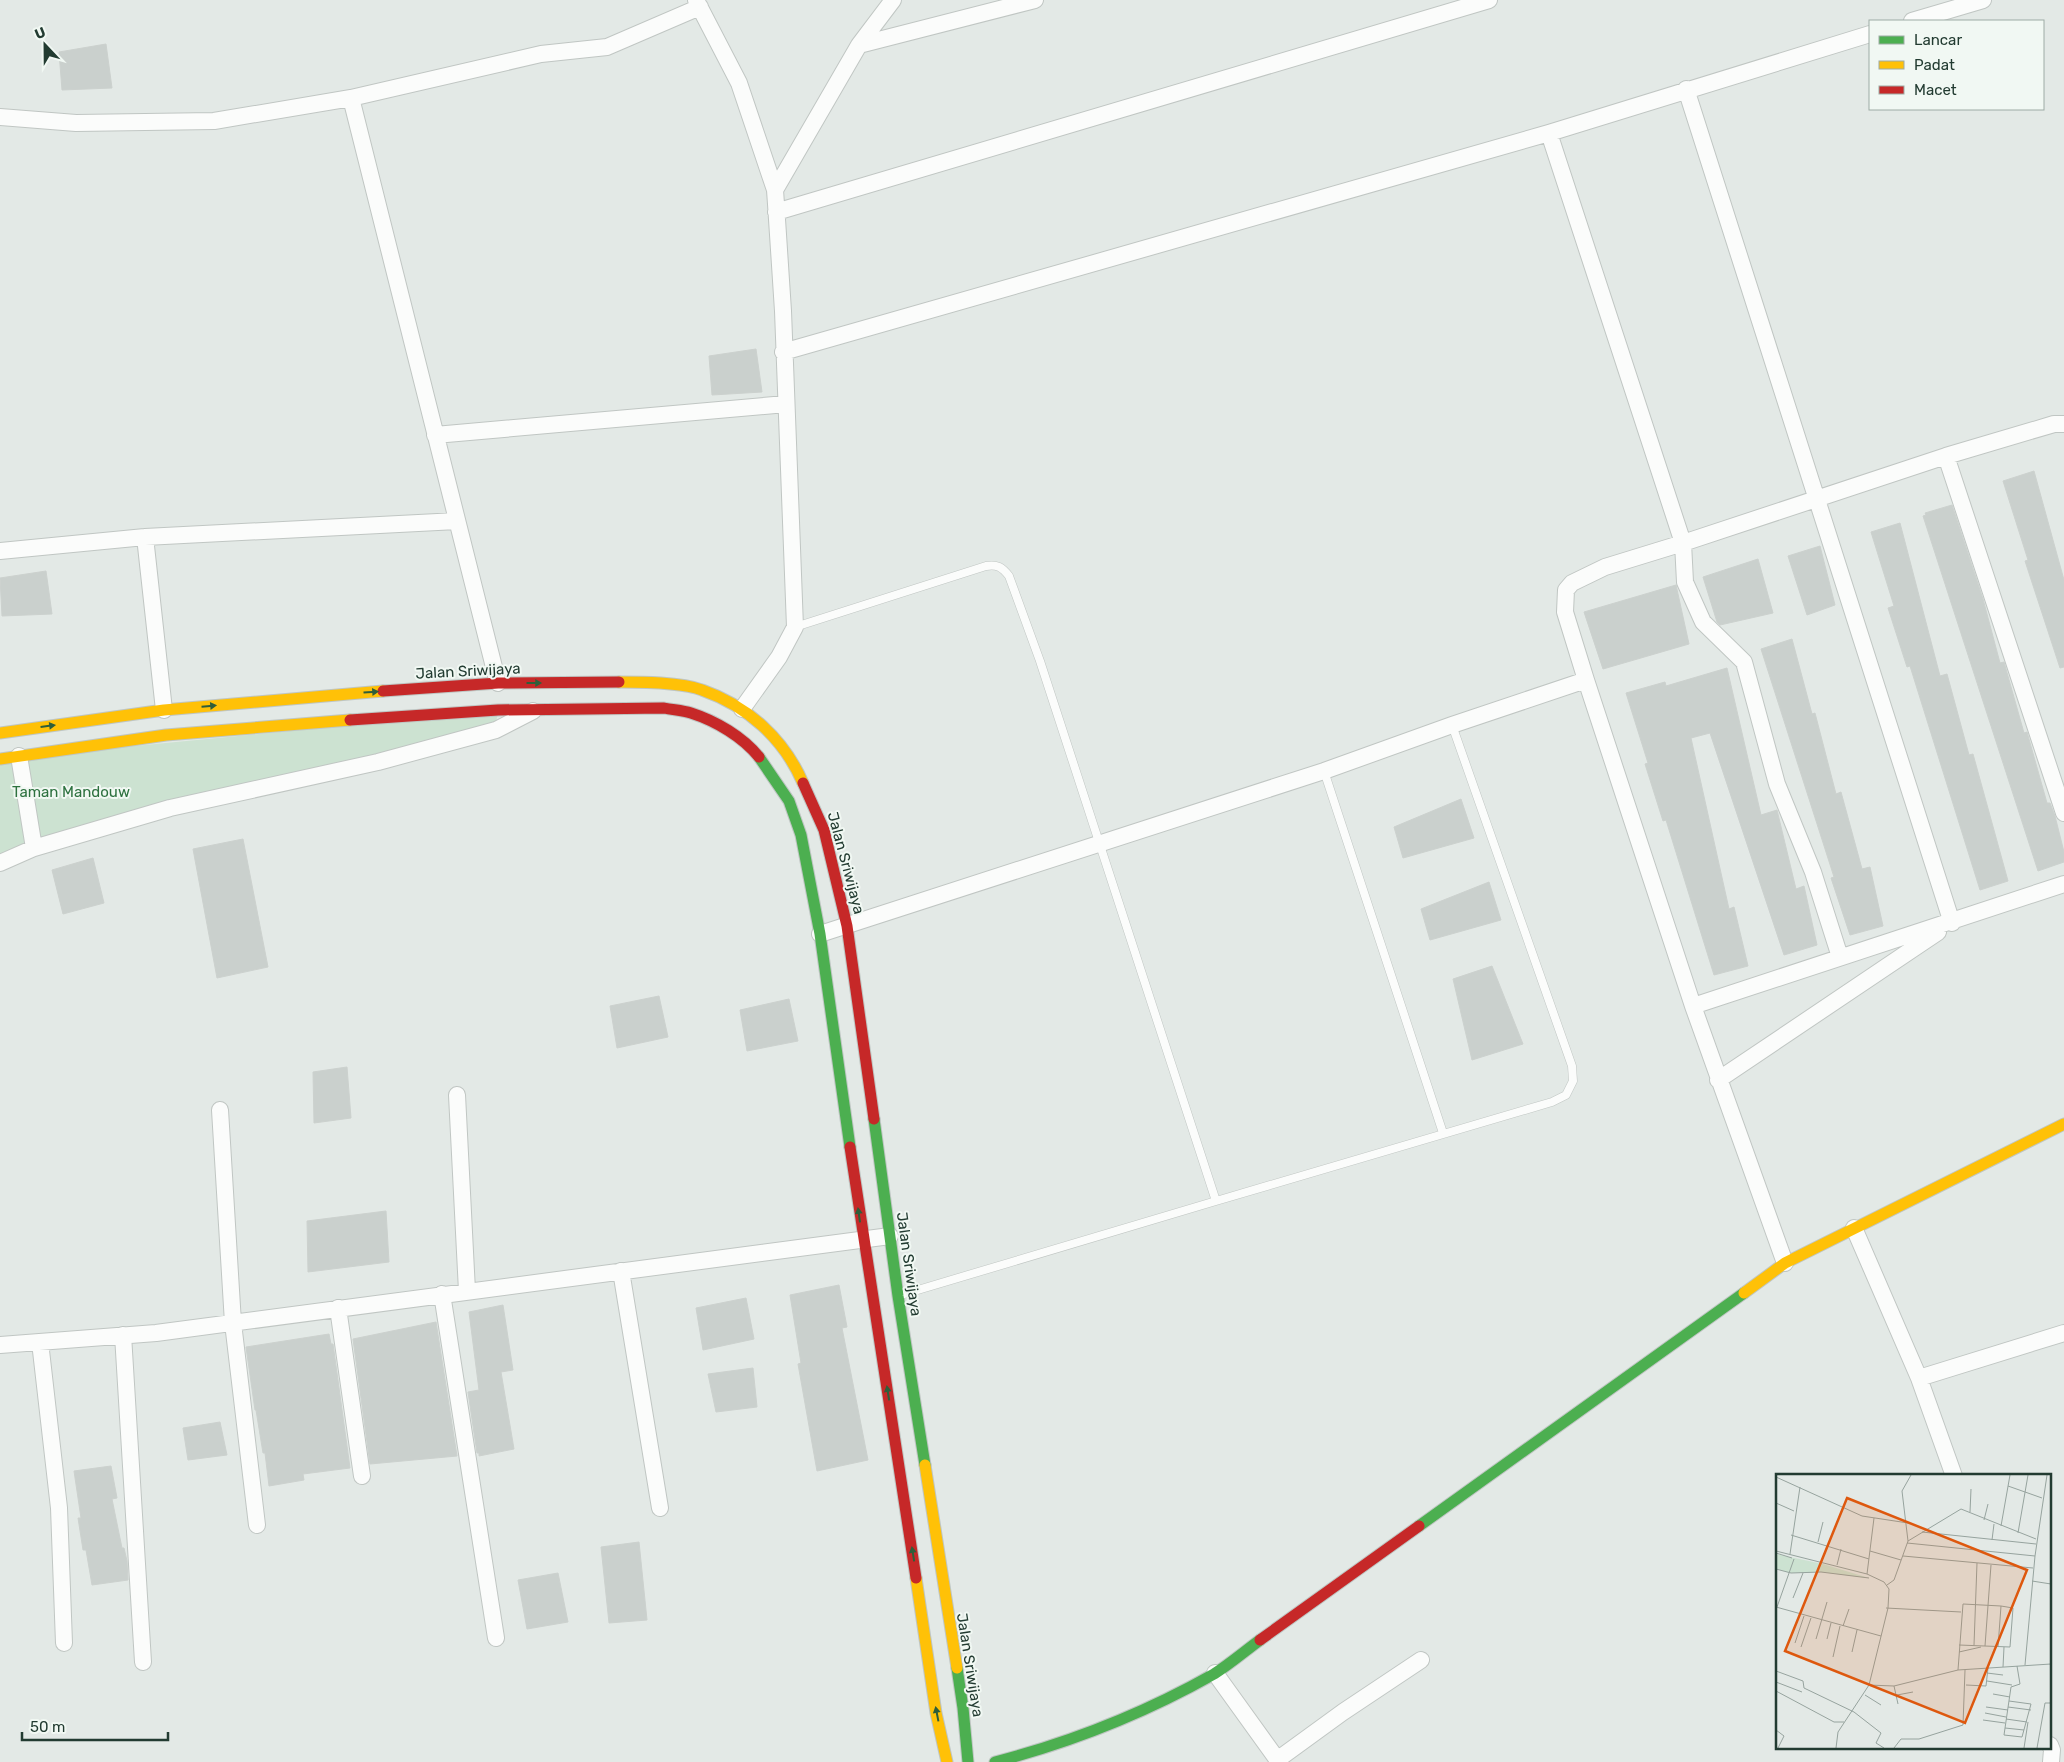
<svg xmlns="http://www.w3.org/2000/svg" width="2064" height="1762" viewBox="0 0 2064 1762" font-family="Rubik,sans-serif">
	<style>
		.green { fill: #cce2d1 }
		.building { fill: #cad0cd; stroke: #ccd1ce }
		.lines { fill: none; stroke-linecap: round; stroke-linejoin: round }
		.lane-casing { stroke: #c0c6c3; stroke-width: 9 }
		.street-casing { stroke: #c0c6c3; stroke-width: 18 }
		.fast-casing { stroke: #bfc6c3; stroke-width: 13 }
		.slow-casing { stroke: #bfc6c3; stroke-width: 13 }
		.jam-casing { stroke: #bfc6c3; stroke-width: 13 }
		.lane { stroke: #fbfcfb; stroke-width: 8 }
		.street { stroke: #fbfcfb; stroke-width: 16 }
		.fast { stroke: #4caf50; stroke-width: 11 }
		.slow { stroke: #ffc107; stroke-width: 11 }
		.jam { stroke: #c62828; stroke-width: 11 }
		.oneway { fill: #2f5e3a }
		.labels { text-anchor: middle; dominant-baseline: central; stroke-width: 4; stroke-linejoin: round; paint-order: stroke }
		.street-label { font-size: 15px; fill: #223b31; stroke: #f1f8f3 }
		.park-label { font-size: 15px; fill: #2d713f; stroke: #f1f8f3 }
		.inset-road { fill: none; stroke: #96a39e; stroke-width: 1 }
		.view { fill: #de580e; fill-opacity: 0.15; stroke: #de580e; stroke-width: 2.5 }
		.inset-edge { fill: none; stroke: #223b31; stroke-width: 2.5 }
	</style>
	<rect width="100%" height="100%" fill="#e3e9e6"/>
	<path class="green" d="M498 711 495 729 36 846 21 757Z
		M16 759 32 846 0 860V762Z"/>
	<path class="building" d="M106 44 112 88 62 90 59 52Z
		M756 349 762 392 712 395 709 356Z
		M2034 471 2064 580V667L2060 668 2025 561 2028 560 2003 481Z
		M1952 505 1983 599 2000 663 2004 662 2024 733 2027 732 2047 803H2050L2055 816 2064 852V862L2038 871 1923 516 1926 515 1925 513Z
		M1900 523 1940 676 1947 674 1969 755 1973 754 2008 881 1980 890 1910 666 1907 667 1888 608 1894 606 1871 532Z
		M1820 546 1835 605 1807 615 1788 556Z
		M1758 559 1773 613 1720 625 1717 622 1703 577Z
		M46 571 52 614 2 616 0 578Z
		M1676 585 1689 644 1603 669 1584 612Z
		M1792 639 1812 714 1815 713 1836 794 1841 792 1862 869 1870 867 1883 926 1850 935 1831 878 1834 877 1761 649Z
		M1727 668 1761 815 1777 810 1796 889 1804 886 1817 945 1784 955 1710 733 1691 738 1729 909 1734 907 1748 966 1714 975 1666 820 1663 821 1645 764 1648 763 1626 693 1665 682 1666 686Z
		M1461 799 1474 838 1403 858 1394 827Z
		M243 839 268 967 217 978 193 849Z
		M93 858 104 903 63 914 52 870Z
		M1489 882 1501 920 1430 940 1421 909Z
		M1492 966 1523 1044 1472 1060 1453 979Z
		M659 996 668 1037 617 1048 610 1006Z
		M789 999 798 1041 747 1051 740 1010Z
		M347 1067 351 1118 314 1123 313 1072Z
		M386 1211 389 1262 308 1272 307 1221Z
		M839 1285 847 1327 842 1328 868 1460 817 1471 798 1364 801 1363 790 1295Z
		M746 1298 754 1339 703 1350 696 1308Z
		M503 1305 513 1370 501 1372 514 1449 479 1456V1453H477L468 1392 479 1390 469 1312Z
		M436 1322 457 1456 370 1464 353 1339Z
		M329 1334 331 1344H333L350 1468 303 1474 304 1480 269 1486 265 1453H263L256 1410H255L246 1347Z
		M753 1368 757 1407 716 1412 708 1374Z
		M220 1422 227 1455 188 1460 183 1428Z
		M111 1466 117 1498 112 1499 122 1548H124L127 1561 128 1580 92 1585 86 1550H83L78 1518H81L74 1471Z
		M639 1542 647 1620 609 1623 601 1547Z
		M558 1573 568 1622 527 1629 518 1580Z"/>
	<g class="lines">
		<defs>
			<path id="lane" d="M795 627 986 566C997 564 1002 567 1009 576L1040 661 1216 1201 901 1295
				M1324 771 1443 1133
				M1216 1201 1552 1102 1566 1095 1573 1081 1572 1066 1452 725"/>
			<path id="street" d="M696 0 739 83 775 190 776 204 783 311 795 627 779 657 742 709
				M1912 21 1983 0
				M859 45 1035 0
				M1686 89 1952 923
				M351 98 498 683
				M0 117 76 123 214 121 351 98 541 54 607 47 700 7
				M1549 133 1683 543 1685 582 1703 622 1744 662 1777 784 1813 872 1840 957
				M775 190 859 45 893 0
				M776 212 1489 0
				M783 352 1549 133 1870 34
				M435 435 786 404
				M1946 456 2054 424H2064
				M145 537 164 710
				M0 551 145 537 457 521
				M19 756 34 848
				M0 863 34 848 170 808 378 762 496 730 533 711
				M820 934 1324 771 1452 725 1586 680
				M1693 1006 2064 884
				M1718 1080 1938 932
				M457 1095 467 1291
				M220 1110 233 1323 257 1525
				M1854 1228 1919 1378 1954 1476
				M1785 1263 1693 1006 1586 680 1565 612 1566 590 1572 583 1605 567 1683 543 1946 456 2064 813
				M621 1271 660 1508
				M442 1294 496 1638
				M338 1308 362 1476
				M123 1335 143 1662
				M40 1342 59 1508 64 1643
				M0 1345 156 1333 890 1236
				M1919 1378 2064 1333
				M1215 1673 1279 1762
				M2050 1745 2052 1750 2051 1762
				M1277 1760 1343 1712 1421 1660"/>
			<path id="fast" d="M759 757 789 801 801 835 820 934 850 1147
				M874 1119 898 1296 925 1465
				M1419 1526 1744 1293
				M957 1668 963 1708 968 1762
				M995 1762C1072 1742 1145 1713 1214 1674 1230 1664 1245 1651 1260 1640"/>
			<path id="slow" d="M619 682C641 682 681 682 702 690 748 706 784 739 803 783
				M0 733 164 710 383 691
				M0 759 166 735 350 720
				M1744 1293 1785 1263 2064 1124
				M925 1465 957 1668
				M916 1578 936 1713 947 1762"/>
			<path id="jam" d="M383 691 498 683 619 682
				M350 720 498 710 664 708C673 710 682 710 691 713 716 721 743 737 759 757
				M803 783 824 830 847 926 874 1119
				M850 1147 916 1578
				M1260 1640 1419 1526"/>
		</defs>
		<use href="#lane" class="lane-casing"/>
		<use href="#street" class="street-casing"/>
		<use href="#fast" class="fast-casing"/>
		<use href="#slow" class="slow-casing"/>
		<use href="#jam" class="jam-casing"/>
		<use href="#lane" class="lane"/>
		<use href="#street" class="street"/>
		<use href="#fast" class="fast"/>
		<use href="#slow" class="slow"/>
		<use href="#jam" class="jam"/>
	</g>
	<defs><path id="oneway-solid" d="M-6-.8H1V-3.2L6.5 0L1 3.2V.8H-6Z" transform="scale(1.25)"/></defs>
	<g class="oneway">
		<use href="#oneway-solid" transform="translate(534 683)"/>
		<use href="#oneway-solid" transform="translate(371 692) rotate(-4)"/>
		<use href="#oneway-solid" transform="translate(209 706) rotate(-5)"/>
		<use href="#oneway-solid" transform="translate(48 726) rotate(-7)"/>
		<use href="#oneway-solid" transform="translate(859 1215) rotate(-98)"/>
		<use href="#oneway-solid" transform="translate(888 1393) rotate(-99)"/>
		<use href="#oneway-solid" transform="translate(913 1554) rotate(-99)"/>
		<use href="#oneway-solid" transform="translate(937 1714) rotate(-101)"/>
	</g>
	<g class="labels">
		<g class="street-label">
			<text transform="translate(468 671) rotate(-3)">Jalan Sriwijaya</text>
			<text transform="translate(846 863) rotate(75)">Jalan Sriwijaya</text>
			<text transform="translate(909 1264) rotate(82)">Jalan Sriwijaya</text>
			<text transform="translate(970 1665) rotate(81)">Jalan Sriwijaya</text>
		</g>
		<g class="park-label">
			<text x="71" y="792">Taman Mandouw</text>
		</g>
	</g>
	<g transform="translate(1776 1474)">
		<rect width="275" height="275" fill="#e3e9e6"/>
		<path d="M0 80 47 90 93 104 44 98 14 99 0 95Z" fill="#cce2d1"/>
		<path class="inset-road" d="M0 3 86 42 132 49M232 12 266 24M0 29 18 37M194 38 195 15M208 46 212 30M225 52 234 1M146 58 260 70M242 59 252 1M15 61 93 85M216 66 218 50M132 67 185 35 260 65M42 68 47 48M131 69 259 82M0 77 91 100 108 108 113 115 112 134 93 211 62 258 60 274M94 77 125 86M0 79 16 84M14 80 24 13M127 82 257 94M61 91 65 75M0 95 15 99 45 98 93 104M91 100 98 44M256 107 275 110M111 111 118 106 132 67 126 17 135 1M17 124 27 99M0 133 105 162M1 133 18 85M110 134 185 138M67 152 73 135M40 165 51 128M51 165 55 149M19 169 28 142M183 171 234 173 237 134 225 132M198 171 201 89M209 172 215 91M25 173 35 144M76 178 81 156M183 178 205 173M57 183 64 152M249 191 259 82 271 1M227 193 228 173M182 196 187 130 225 132 222 173M0 197 27 207 28 214 78 238 105 259 100 269 108 274M211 199 227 201M211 207 236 211M0 208 26 218M92 211 118 212 182 196 275 190M190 211 210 212 212 194M118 212 122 230M0 217 58 248H68M217 220 234 223M89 221 105 231M121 221 137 218M233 227 255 230 246 263 228 261 235 213 244 210 241 192M210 233 232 236M232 233 255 236M209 239 230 243M230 245 251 248M207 246 229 249M229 254 248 256M0 256 8 262 2 274M118 274 125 265H143L187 251 189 196M248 274 252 248M261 274 269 229H275"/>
		<path class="view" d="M71 24 251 96 189 249 9 177Z"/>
		<rect width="275" height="275" class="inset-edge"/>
	</g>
	<rect x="1869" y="20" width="175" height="90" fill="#f1f8f3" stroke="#9eaca5"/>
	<rect x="1879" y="36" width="25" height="8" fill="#4caf50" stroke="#9eaca5"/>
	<text x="1914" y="45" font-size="15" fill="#223b31">Lancar</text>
	<rect x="1879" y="61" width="25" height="8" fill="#ffc107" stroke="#9eaca5"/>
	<text x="1914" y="70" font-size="15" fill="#223b31">Padat</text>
	<rect x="1879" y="86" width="25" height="8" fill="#c62828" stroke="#9eaca5"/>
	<text x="1914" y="95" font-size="15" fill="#223b31">Macet</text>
	<g transform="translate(45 45) rotate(338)" stroke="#f1f8f3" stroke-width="4" paint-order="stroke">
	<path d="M0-4L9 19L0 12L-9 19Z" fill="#223b31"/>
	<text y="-8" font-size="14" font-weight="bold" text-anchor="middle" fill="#223b31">U</text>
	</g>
	<path d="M22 1732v8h146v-8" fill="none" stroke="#223b31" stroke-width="2.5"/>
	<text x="30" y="1732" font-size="15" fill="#223b31" stroke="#f1f8f3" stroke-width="4" paint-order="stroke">50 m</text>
</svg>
